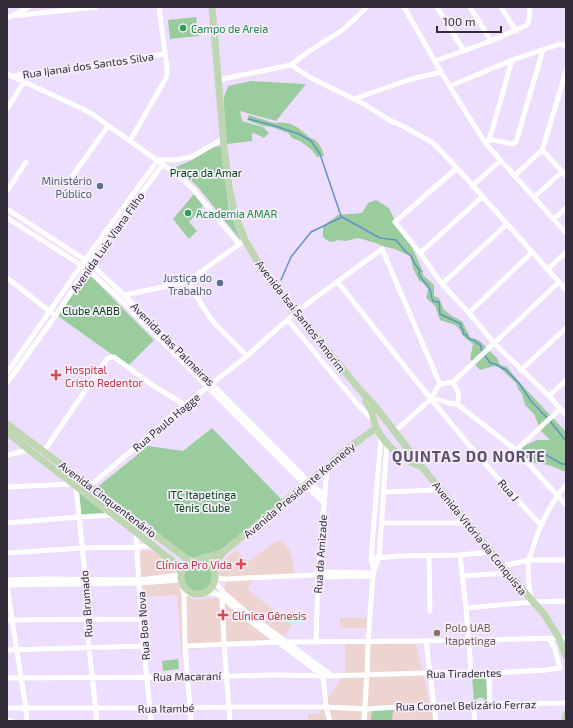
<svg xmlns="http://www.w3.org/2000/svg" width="573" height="728" viewBox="0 0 573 728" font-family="'Exo 2',sans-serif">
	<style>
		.commercial { fill: #eed4d0 }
		.green { fill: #9bcc9d }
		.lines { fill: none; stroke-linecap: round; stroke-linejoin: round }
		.stream { stroke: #5f95c6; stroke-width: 1.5 }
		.minor { stroke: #fff; stroke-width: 5 }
		.major { stroke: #bed6b2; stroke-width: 7 }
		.leisure-dot { fill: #2e9e5b; stroke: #f5effc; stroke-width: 1.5 }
		.service-dot { fill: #5c6f8a; stroke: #f5effc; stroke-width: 1.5 }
		.health-dot { fill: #e0444e; stroke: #f5effc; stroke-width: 1.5 }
		.education-dot { fill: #8d6e63; stroke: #f5effc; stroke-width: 1.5 }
		.labels { text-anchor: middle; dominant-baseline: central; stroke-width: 3.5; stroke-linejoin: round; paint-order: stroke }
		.leisure-label { font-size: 11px; fill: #27864d; stroke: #f5effc; text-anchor: start }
		.street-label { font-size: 11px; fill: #322c39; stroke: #f5effc }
		.park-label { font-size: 11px; fill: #064413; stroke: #f5effc }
		.service-label { font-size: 11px; fill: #4e5e75; stroke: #f5effc; text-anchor: end }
		.health-label { font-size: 11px; fill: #be3a42; stroke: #f5effc; text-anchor: start }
		.education-label { font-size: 11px; fill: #785e54; stroke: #f5effc; text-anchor: start }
		.district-label { font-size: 15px; font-weight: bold; letter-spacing: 1px; fill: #5e516c; stroke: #f5effc }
	</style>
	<rect width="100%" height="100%" fill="#edddfe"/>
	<path class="commercial" d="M281 540 290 551 293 561 294 577 254 579 247 589 292 625 284 636 276 631 266 643 224 647 181 650 177 595 145 597 144 589 138 580 137 551H154L172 564 175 568 176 576 191 599 215 598 223 591 226 582 221 577 216 567 226 558 236 550 248 562 273 543Z
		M340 618H371L369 643 416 644 434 721H308V714H320L321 707 345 673V642L365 641 366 628H340Z"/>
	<path class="green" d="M196 17 199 36 170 39 168 20Z
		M251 81 306 84 276 121 240 111 242 121 263 127 269 133 264 138 256 134 252 133V141L227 144 224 108V97L228 86Z
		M249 115 274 123C278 123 281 122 284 123 294 123 302 131 309 137 312 139 315 139 317 142 321 146 323 151 324 156L317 157 312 150 300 141 292 138 288 133 272 127 263 126 247 120Z
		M221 146 229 209 241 241 198 187 176 167 192 160 214 147Z
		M194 194 203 206 189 222 197 231 189 239 173 219Z
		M376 200 389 208 395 221 411 245 420 265 423 271V275L434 285V296L439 298 444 310 452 316 462 321 470 337 480 341 497 358 500 365 507 367 519 382 566 432V472L549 465 528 462 519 454 524 446 537 440H550L541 431 534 414 525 405 522 394 518 389 516 383 500 368 494 366 480 370 470 359 473 344 463 336 460 330 455 325 440 320 435 306 426 298 428 289 422 282 419 281 413 268 410 256 395 249 382 246 376 243 358 238 346 241 338 240 332 242 328 241 323 237V226L338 215 362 213 368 203Z
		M88 273 154 340 128 366 58 316Z
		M212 428 283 501 220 554 198 559 182 554 144 520 139 525 94 490 148 446 183 451Z
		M77 491 110 517 80 518Z
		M184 578a14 14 0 1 1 28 0a14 14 0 1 1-28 0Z
		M178 659 179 669 163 671 162 661Z
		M486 675 487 700 483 701 484 698H477L476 701H474L472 676Z
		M375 710H393L392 721H371L372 711Z"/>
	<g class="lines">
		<path class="stream" d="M249 119 275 126 299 134 311 141 320 154 341 216
			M281 280 291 257 311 232 342 217 380 238 396 240 406 252 411 256 415 264 420 271 419 274C421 280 426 282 429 288 432 292 430 296 433 301L439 302 440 314 461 324V327L463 330V334L467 335V337L471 340H474L478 344H480L482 351 490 363 498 365 500 367 506 370 519 383 531 401 547 418
			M550 421 566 441
			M527 454 546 455 562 464H566"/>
		<path class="minor" d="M404 7 441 72 472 122 487 145 566 233
			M437 7 464 51
			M470 7 491 41
			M501 7 516 31
			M11 16 96 7
			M7 18 29 7
			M435 61 491 41 527 25 529 20 530 7
			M291 65 308 52 344 29 367 7
			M7 74 83 109 92 114 179 176 192 188 239 244
			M13 76 165 54
			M218 80 291 65 313 79 364 104 389 120 403 126 433 143 457 168 566 290
			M450 86 512 60 560 44 566 46
			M354 99 408 80 441 72
			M7 109 24 82
			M489 139 512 144 516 142 543 50
			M130 141 166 78 167 74V68L159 7
			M489 141 512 60
			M542 151 566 71
			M542 151 545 153 566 176
			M158 160H174L191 157 223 139
			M457 168 395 222 420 253 442 284 469 313 494 343 549 396 566 415
			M514 176 539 153 542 151
			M69 181 108 126
			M472 186 500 161
			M7 191 26 162
			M534 197 562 172
			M7 209 90 263 124 295 309 482 325 496
			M7 218 86 268 120 299 287 467 324 503
			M554 219 566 208
			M420 253 482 197
			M548 269 566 252
			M7 278 52 313
			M188 281 203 307 214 323 247 356
			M337 281C403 364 468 449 541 525
			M442 284 507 224
			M124 295 173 285 188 281 241 243
			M469 313 532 252
			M288 320 358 405 374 421
			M521 370 566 328
			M7 373 85 260 158 160
			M453 382C457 389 461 396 457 404
			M7 383 56 315 90 263 163 164
			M549 396 566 380
			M431 399C441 398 446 405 457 404L516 450 566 505
			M394 432 431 399 437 388 440 384 453 382 559 282
			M516 450 560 409
			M44 451 107 359 110 357H114L152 385 185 405
			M7 455 29 450
			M76 486 86 584V619L97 721
			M90 486 185 405 247 356 296 312 382 249 440 384
			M7 487 72 484
			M383 492 441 490
			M7 523 79 517 114 515
			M381 523H467
			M136 532 141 619 151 721
			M7 553 82 548 154 546
			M429 555 430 611
			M460 555 466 608 471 672
			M376 558 400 556 460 555 491 552
			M502 566 529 560H566
			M374 570 371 559 381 436
			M316 576 318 577 373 576
			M463 576 508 573
			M216 578 226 579 313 575 318 572 374 573
			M7 580 49 579 139 580 181 575
			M7 581 12 620 26 708 27 721
			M215 582 225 594 247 613 331 675
			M182 584 184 595 185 646 191 721
			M7 585 139 583 181 580
			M207 592 217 594 222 597 249 620 322 675 324 684 326 707 330 721
			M184 595 190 592
			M222 597 224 644 230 721
			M531 599C529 587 527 570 529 559 531 553 533 547 535 541 542 521 551 502 566 485
			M466 608 532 602 566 601
			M7 620 141 619
			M426 641 436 721
			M286 642 419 641 566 638
			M316 642 318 577 327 467
			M185 646 278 642
			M7 650 144 646
			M489 673 490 704
			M7 678 187 677 275 675 331 676 452 672 489 673 546 670 560 668 555 649 549 638
			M473 704 475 721
			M7 708H150L229 707H326L365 709 434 705 566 703
			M7 720 12 721
			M364 721 367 674 368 642 373 576 374 570 379 558 387 443"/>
		<path class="major" d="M212 7 224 147 229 187 235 215 245 240 263 271 282 295 360 390 375 406 422 467 508 573 544 614 559 638 566 656
			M366 401C368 405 370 408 372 412 374 417 373 422 376 427 385 446 403 460 422 467
			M7 424 191 562
			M7 432 29 450 136 532 167 557 173 561 181 572
			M199 559 222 553
			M181 577a17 17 0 1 1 34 0a17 17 0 1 1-34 0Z
			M213 567 222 553 327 467 347 449 376 428
			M565 721 566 715"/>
	</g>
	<g class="leisure-dot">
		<circle cx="183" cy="28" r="4"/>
		<circle cx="188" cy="213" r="4"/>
	</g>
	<g class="service-dot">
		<circle cx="100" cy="186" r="4"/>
		<circle cx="220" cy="283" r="4"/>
	</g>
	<g class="health-dot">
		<path d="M54 369h4v4h4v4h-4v4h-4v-4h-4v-4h4z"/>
		<path d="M239 558h4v4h4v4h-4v4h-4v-4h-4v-4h4z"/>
		<path d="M221 609h4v4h4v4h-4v4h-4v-4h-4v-4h4z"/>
	</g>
	<circle class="education-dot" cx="437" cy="633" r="4"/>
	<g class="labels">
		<g class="leisure-label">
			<text x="191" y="28">Campo de Areia</text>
			<text x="196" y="213">Academia AMAR</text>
		</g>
		<g class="street-label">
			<text transform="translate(88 65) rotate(-8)">Rua Ijanai dos Santos Silva</text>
			<text transform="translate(107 242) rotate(-55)">Avenida Luiz Viana Filho</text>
			<text transform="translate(301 316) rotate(52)">Avenida Isai Santos Amorim</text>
			<text transform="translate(173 344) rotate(45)">Avenida das Palmeiras</text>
			<text transform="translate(166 422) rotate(-40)">Rua Paulo Hagge</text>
			<text transform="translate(299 490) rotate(-40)">Avenida Presidente Kennedy</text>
			<text transform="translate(509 490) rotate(49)">Rua J</text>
			<text transform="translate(108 499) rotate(37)">Avenida Cinquentenário</text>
			<text transform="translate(480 538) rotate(51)">Avenida Vitória da Conquista</text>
			<text transform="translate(320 554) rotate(-86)">Rua da Amizade</text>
			<text transform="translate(86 604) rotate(-94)">Rua Brumado</text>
			<text transform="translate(143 626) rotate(-94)">Rua Boa Nova</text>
			<text transform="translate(464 673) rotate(-1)">Rua Tiradentes</text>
			<text transform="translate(187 676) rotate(-1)">Rua Macaraní</text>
			<text transform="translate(466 705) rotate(-1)">Rua Coronel Belizário Ferraz</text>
			<text transform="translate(166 708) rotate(-1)">Rua Itambé</text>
		</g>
		<g class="park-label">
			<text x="206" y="172">Praça da Amar</text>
			<text x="91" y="310">Clube AABB</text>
			<text x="202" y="494">ITC Itapetinga<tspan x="202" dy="13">Tênis Clube</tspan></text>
		</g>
		<g class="service-label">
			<text x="92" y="180">Ministério<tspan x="92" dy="13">Público</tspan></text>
			<text x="212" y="277">Justiça do<tspan x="212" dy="13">Trabalho</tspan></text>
		</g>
		<g class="health-label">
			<text x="65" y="369">Hospital<tspan x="65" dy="13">Cristo Redentor</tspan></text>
			<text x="232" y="564" text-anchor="end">Clínica Pro Vida</text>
			<text x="232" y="615">Clínica Gênesis</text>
		</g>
		<g class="education-label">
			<text x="445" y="627">Polo UAB<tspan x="445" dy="13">Itapetinga</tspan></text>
		</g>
		<g class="district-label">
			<text x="469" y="456">QUINTAS DO NORTE</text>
		</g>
	</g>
	<rect width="573" height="728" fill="none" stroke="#322c39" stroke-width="16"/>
	<path d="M437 26v6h64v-6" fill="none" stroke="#322c39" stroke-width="2"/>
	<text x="443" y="26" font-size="12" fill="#322c39" stroke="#f5effc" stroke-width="3" paint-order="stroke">100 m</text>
</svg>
